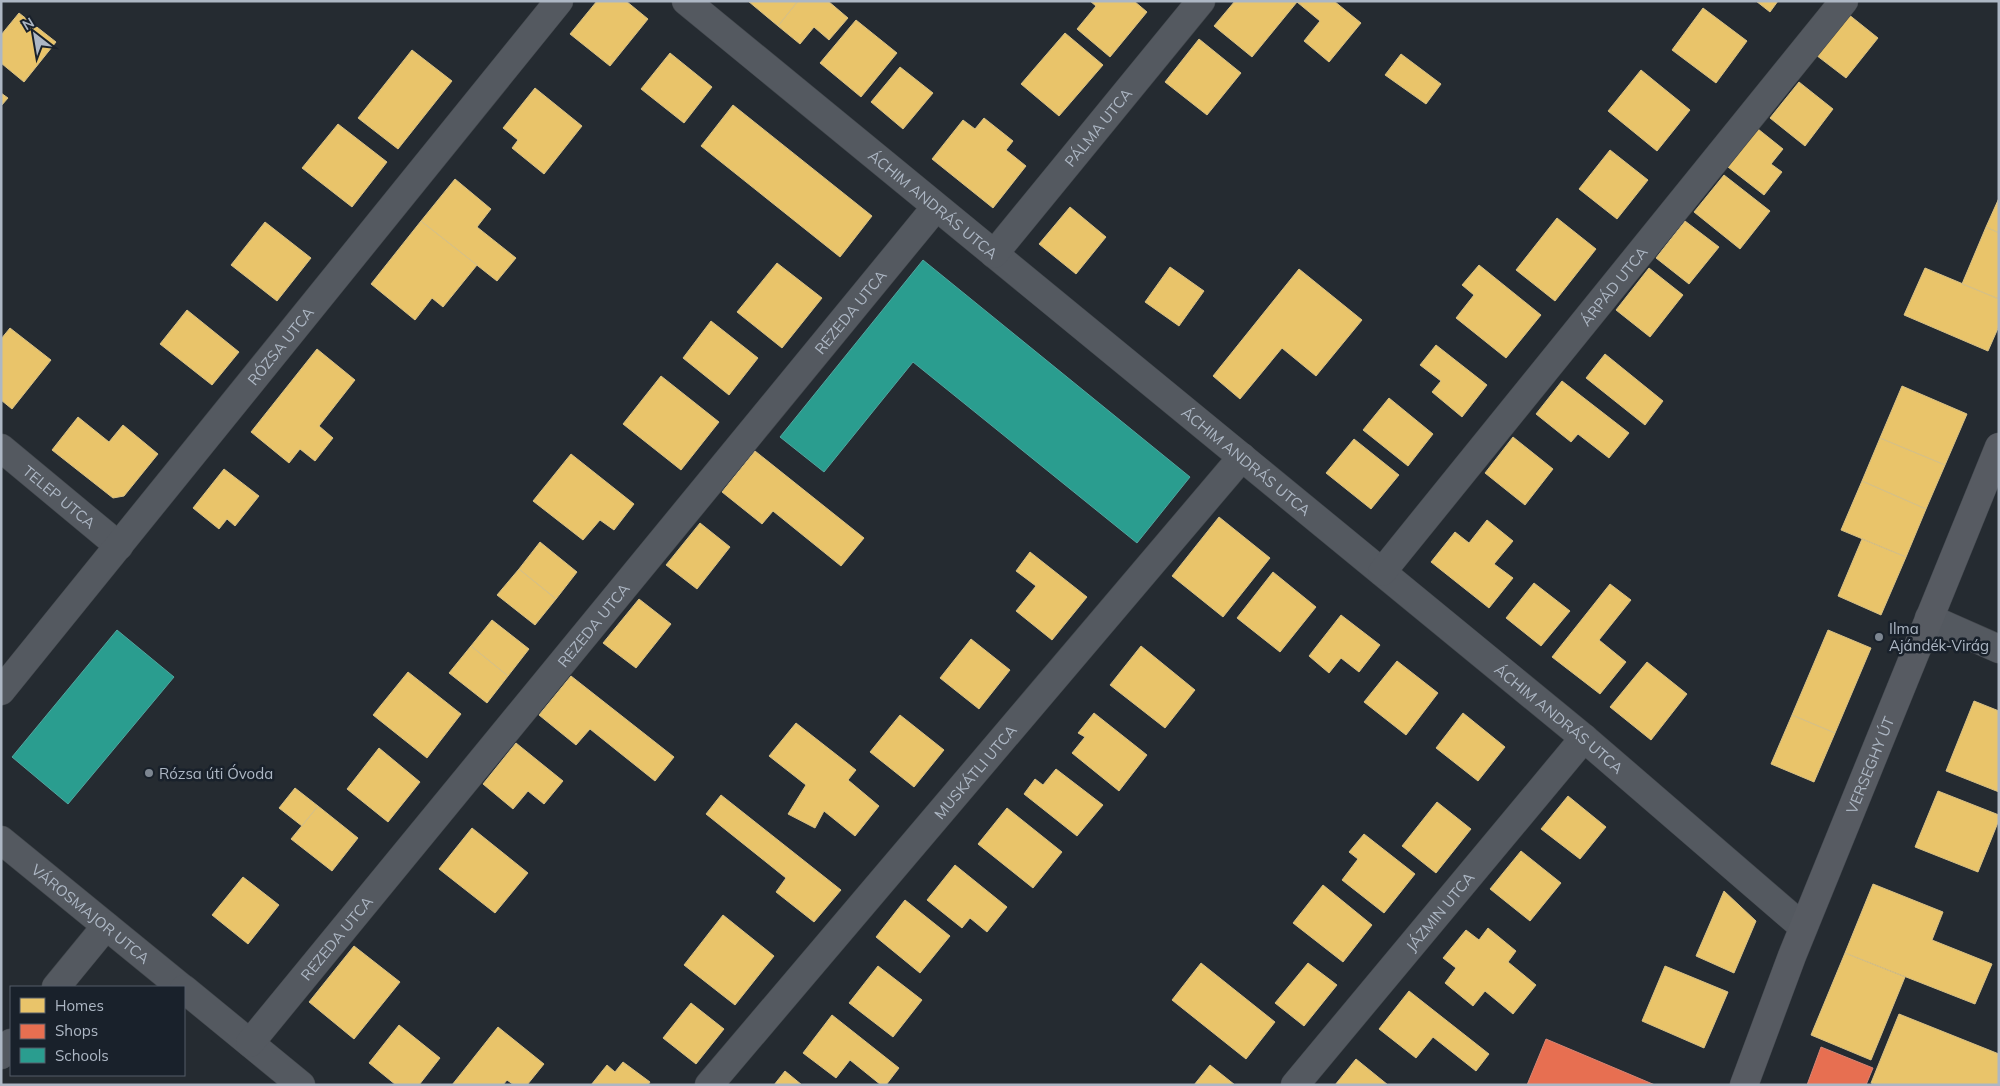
<svg xmlns="http://www.w3.org/2000/svg" width="2000" height="1086" viewBox="0 0 2000 1086" font-family="Mulish,sans-serif">
	<style>
		.homes { fill: #e9c46a; stroke: #d7c085 }
		.shops { fill: #e76f51; stroke: #d68574 }
		.schools { fill: #2a9d8f; stroke: #51a59f }
		.lines { fill: none; stroke-linecap: round; stroke-linejoin: round }
		.minor-casing { stroke: #42474c; stroke-width: 29 }
		.major-casing { stroke: #42474e; stroke-width: 29 }
		.minor { stroke: #545960; stroke-width: 28 }
		.major { stroke: #575b62; stroke-width: 28 }
		.poi-dot { fill: #7d8691; stroke: #19212b; stroke-width: 2 }
		.labels { text-anchor: middle; dominant-baseline: central; stroke-width: 5; stroke-linejoin: round; paint-order: stroke }
		.street-label { font-size: 15px; fill: #adb7c4; stroke: #19212b }
		.poi-label { font-size: 15px; fill: #adb7c4; stroke: #19212b; text-anchor: start }
	</style>
	<rect width="100%" height="100%" fill="#252b31"/>
	<path class="homes" d="M597 1H626L648 19 610 66 570 34Z
		M748 1H798L778 26Z
		M798 1H828L848 18 829 40 814 27 800 44 778 26Z
		M1090 1H1134L1147 12 1110 57 1077 29 1096 6Z
		M1235 1H1296L1297 2 1252 57 1214 26Z
		M1334 1 1361 23 1329 62 1304 41 1320 21 1297 2Z
		M1756 1H1778L1770 12Z
		M1703 8 1747 41 1716 83 1672 50Z
		M19 13 56 42 24 82 1 63V35Z
		M1848 14 1878 38 1846 78 1816 55Z
		M856 20 897 53 861 97 820 63Z
		M1065 33 1103 65 1059 116 1021 84Z
		M1199 39 1241 73 1207 115 1165 82Z
		M412 50 452 81 398 149 358 118Z
		M670 53 712 87 684 123 641 89Z
		M1401 54 1441 84 1426 104 1385 75Z
		M900 67 933 93 903 129 871 102Z
		M1641 70 1690 110 1657 151 1608 111Z
		M1799 82 1833 109 1805 146 1770 118Z
		M535 88 582 126 544 174 512 148 518 140 503 128Z
		M1 93 8 98 1 106Z
		M733 105 872 216 840 257 701 146Z
		M984 118 1013 141 1006 150 1026 166 993 208 932 159 963 120 975 129Z
		M338 124 387 162 352 207 302 168Z
		M1758 129 1783 149 1771 164 1782 172 1764 195 1728 167Z
		M1610 150 1648 180 1617 219 1579 189Z
		M1724 175 1770 211 1740 249 1694 212Z
		M455 179 491 209 477 227 516 258 497 281 421 221Z
		M1999 198V233L1986 227Z
		M1070 207 1106 237 1076 274 1039 244Z
		M1557 218 1596 249 1555 301 1516 270Z
		M421 221 477 265 443 307 432 298 415 320 371 284Z
		M1685 221 1719 247 1689 284 1656 258Z
		M265 222 311 258 277 301 231 265Z
		M1986 227 1999 233V299L1962 284Z
		M777 263 822 298 782 348 737 312Z
		M1479 265 1541 315 1506 358 1456 318 1474 295 1462 285Z
		M1170 267 1204 291 1179 326 1145 302Z
		M1649 268 1683 295 1650 337 1616 310Z
		M1925 268 1999 299V326L1988 351 1904 315Z
		M1299 269 1362 320 1316 376 1282 348 1240 399 1213 376Z
		M187 310 239 352 212 385 160 344Z
		M711 321 758 358 729 395 683 358Z
		M10 328 51 360 12 409 1 400V339Z
		M1436 345 1487 385 1462 417 1432 392 1441 381 1420 365Z
		M317 349 355 380 319 426 333 438 315 461 300 449 289 463 251 432Z
		M1605 354 1663 401 1645 425 1586 378Z
		M661 376 719 422 681 470 623 424Z
		M1562 381 1629 433 1609 458 1578 434 1571 442 1536 414Z
		M1902 386 1967 414 1945 465 1880 438Z
		M1389 398 1433 434 1408 466 1363 430Z
		M78 417 109 442 123 425 158 454 124 496 113 498 52 450Z
		M1513 437 1553 469 1525 505 1485 473Z
		M1880 438 1945 465 1926 509 1862 481Z
		M1354 439 1399 475 1371 509 1326 473Z
		M755 451 864 538 841 566 773 511 762 524 722 492Z
		M571 454 634 504 614 530 600 520 583 540 533 501Z
		M224 469 259 496 235 526 227 519 219 529 193 508Z
		M1862 481 1926 509 1906 557 1841 530Z
		M1219 517 1270 558 1223 617 1172 576Z
		M1487 520 1513 541 1494 564 1513 578 1489 608 1431 562 1455 532 1469 543Z
		M700 523 730 547 697 589 666 565Z
		M1862 539 1906 557 1881 615 1838 596Z
		M540 542 577 572 556 599 519 569Z
		M1030 552 1087 597 1052 640 1016 611 1036 586 1016 571Z
		M519 569 556 599 535 625 497 595Z
		M1273 572 1316 607 1280 652 1237 618Z
		M1534 583 1570 611 1541 646 1506 618Z
		M1610 584 1631 600 1599 640 1626 662 1600 694 1552 657Z
		M639 599 671 624 636 668 603 643Z
		M1341 615 1380 645 1359 672 1341 658 1329 673 1309 656Z
		M492 620 529 649 508 676 471 646Z
		M1828 630 1871 648 1835 733 1792 715Z
		M971 639 1010 670 979 709 940 678Z
		M471 646 508 676 487 703 449 673Z
		M1141 646 1195 690 1165 728 1110 685Z
		M1397 661 1438 693 1406 735 1364 702Z
		M1647 662 1687 694 1651 740 1610 707Z
		M408 672 461 714 427 758 373 715Z
		M571 676 674 757 655 781 590 729 576 745 539 715Z
		M1974 701 1999 711V792L1946 771Z
		M1094 713 1147 755 1119 791 1072 753 1085 737 1078 733Z
		M1463 713 1505 747 1478 781 1436 748Z
		M900 715 944 750 914 787 870 752Z
		M1792 715 1835 733 1814 782 1771 764Z
		M796 723 856 770 848 780 879 806 855 836 824 811 815 828 788 814 806 785 769 756Z
		M516 743 563 781 544 804 528 791 513 809 483 784Z
		M379 748 420 782 388 822 347 789Z
		M1056 769 1103 805 1077 836 1024 794 1035 779 1043 785Z
		M295 788 318 806 302 826 279 808Z
		M1938 791 1999 815V820L1978 872 1915 847Z
		M721 795 841 890 814 922 776 892 786 878 706 814Z
		M1568 796 1606 827 1580 859 1541 829Z
		M1437 802 1471 829 1436 873 1402 846Z
		M318 806 358 838 332 871 291 839Z
		M1007 808 1062 852 1033 888 978 844Z
		M472 828 528 873 495 913 439 869Z
		M1364 834 1415 874 1384 913 1342 880 1358 859 1349 852Z
		M1521 851 1561 883 1530 921 1490 889Z
		M955 865 1007 907 987 932 970 918 962 928 927 900Z
		M243 877 279 905 248 944 212 915Z
		M1873 884 1943 912 1932 940 1992 964 1975 1004 1845 953Z
		M1323 885 1372 925 1343 962 1293 923Z
		M1724 891 1756 921 1734 973 1696 956Z
		M905 900 950 936 920 973 876 937Z
		M723 915 774 956 735 1005 684 965Z
		M1488 928 1516 951 1508 962 1536 985 1513 1014 1485 991 1473 1006 1445 983 1456 968 1443 958 1466 930 1479 940Z
		M354 946 400 982 354 1039 309 1002Z
		M1845 953 1905 977 1871 1060 1811 1035Z
		M1201 963 1275 1022 1246 1059 1172 1000Z
		M1308 963 1337 985 1304 1026 1275 1003Z
		M878 966 922 1000 893 1037 849 1003Z
		M1665 966 1728 992 1704 1048 1642 1021Z
		M1409 991 1489 1054 1476 1071 1433 1037 1416 1058 1379 1029Z
		M691 1003 724 1029 696 1064 663 1038Z
		M1899 1014 1999 1054V1085H1877L1871 1083Z
		M832 1015 899 1068 886 1085H881L850 1060 836 1078 803 1053Z
		M399 1025 440 1058 419 1085H396L369 1063Z
		M498 1027 544 1064 527 1085H514L507 1080 503 1085H452Z
		M1356 1059 1388 1085H1335Z
		M623 1062 650 1082 648 1085H591L607 1065 615 1072Z
		M1210 1065 1235 1085H1194Z
		M785 1071 802 1085H774Z"/>
	<path class="shops" d="M1546 1039 1655 1085H1527Z
		M1821 1047 1873 1068 1866 1085H1807Z"/>
	<path class="schools" d="M923 260 1190 477 1137 543 913 362 824 472 780 437Z
		M117 630 174 677 68 804 12 757Z"/>
	<g class="lines">
		<defs>
			<g id="minor">
				<path id="s1" d="M686 1 1584 738 1803 927"/>
				<path id="s2" d="M994 254 1201 1"/>
				<path id="s3" d="M1 448 119 546"/>
				<path id="s4" d="M1382 572 1844 1"/>
				<path d="M1929 618 1999 649"/>
				<path id="s5" d="M1 691 559 1"/>
				<path id="s6" d="M1 840 181 987"/>
				<path d="M56 987 106 926"/>
				<path d="M184 989 301 1085"/>
				<path id="s7" d="M250 1043 936 207"/>
				<path d="M1 1055 11 1043"/>
				<path id="s8" d="M709 1085 1242 457"/>
				<path id="s9" d="M1295 1085 1584 738"/>
			</g>
			<g id="major">
				<path id="s10" d="M1744 1085 1792 956 1999 447"/>
			</g>
		</defs>
		<use href="#minor" class="minor-casing"/>
		<use href="#major" class="major-casing"/>
		<use href="#minor" class="minor"/>
		<use href="#major" class="major"/>
	</g>
	<g class="poi-dot">
		<circle cx="1879" cy="637" r="5"/>
		<circle cx="149" cy="773" r="5"/>
	</g>
	<g class="labels">
		<g class="street-label">
			<text stroke="none"><textPath href="#s2" startOffset="164">PÁLMA UTCA</textPath></text>
			<text stroke="none"><textPath href="#s1" startOffset="320">ÁCHIM ANDRÁS UTCA</textPath></text>
			<text stroke="none"><textPath href="#s4" startOffset="368">ÁRPÁD UTCA</textPath></text>
			<text stroke="none"><textPath href="#s7" startOffset="946">REZEDA UTCA</textPath></text>
			<text stroke="none"><textPath href="#s5" startOffset="444">RÓZSA UTCA</textPath></text>
			<text stroke="none"><textPath href="#s1" startOffset="725">ÁCHIM ANDRÁS UTCA</textPath></text>
			<text stroke="none"><textPath href="#s3" startOffset="76">TELEP UTCA</textPath></text>
			<text stroke="none"><textPath href="#s7" startOffset="541">REZEDA UTCA</textPath></text>
			<text stroke="none"><textPath href="#s1" startOffset="1130">ÁCHIM ANDRÁS UTCA</textPath></text>
			<text stroke="none"><textPath href="#s10" startOffset="344">VERSEGHY ÚT</textPath></text>
			<text stroke="none"><textPath href="#s8" startOffset="411">MUSKÁTLI UTCA</textPath></text>
			<text stroke="none"><textPath href="#s9" startOffset="226">JÁZMIN UTCA</textPath></text>
			<text stroke="none"><textPath href="#s6" startOffset="116">VÁROSMAJOR UTCA</textPath></text>
			<text stroke="none"><textPath href="#s7" startOffset="136">REZEDA UTCA</textPath></text>
		</g>
		<g class="poi-label">
			<text x="1889" y="628">Ilma<tspan x="1889" dy="17">Ajándék-Virág</tspan></text>
			<text x="159" y="773">Rózsa úti Óvoda</text>
		</g>
	</g>
	<rect width="2000" height="1086" fill="none" stroke="#adb7c4" stroke-width="5"/>
	<rect x="10" y="986" width="175" height="90" fill="#19212b" stroke="#545d68"/>
	<rect x="20" y="998" width="25" height="15" fill="#e9c46a" stroke="#545d68"/>
	<text x="55" y="1011" font-size="15" fill="#adb7c4">Homes</text>
	<rect x="20" y="1024" width="25" height="15" fill="#e76f51" stroke="#545d68"/>
	<text x="55" y="1036" font-size="15" fill="#adb7c4">Shops</text>
	<rect x="20" y="1048" width="25" height="15" fill="#2a9d8f" stroke="#545d68"/>
	<text x="55" y="1061" font-size="15" fill="#adb7c4">Schools</text>
	<g transform="translate(35 35) rotate(329)" stroke="#19212b" stroke-width="4" paint-order="stroke">
	<path d="M0-4L9 19L0 12L-9 19Z" fill="#adb7c4"/>
	<text y="-8" font-size="14" font-weight="bold" text-anchor="middle" fill="#adb7c4">N</text>
	</g>
</svg>
